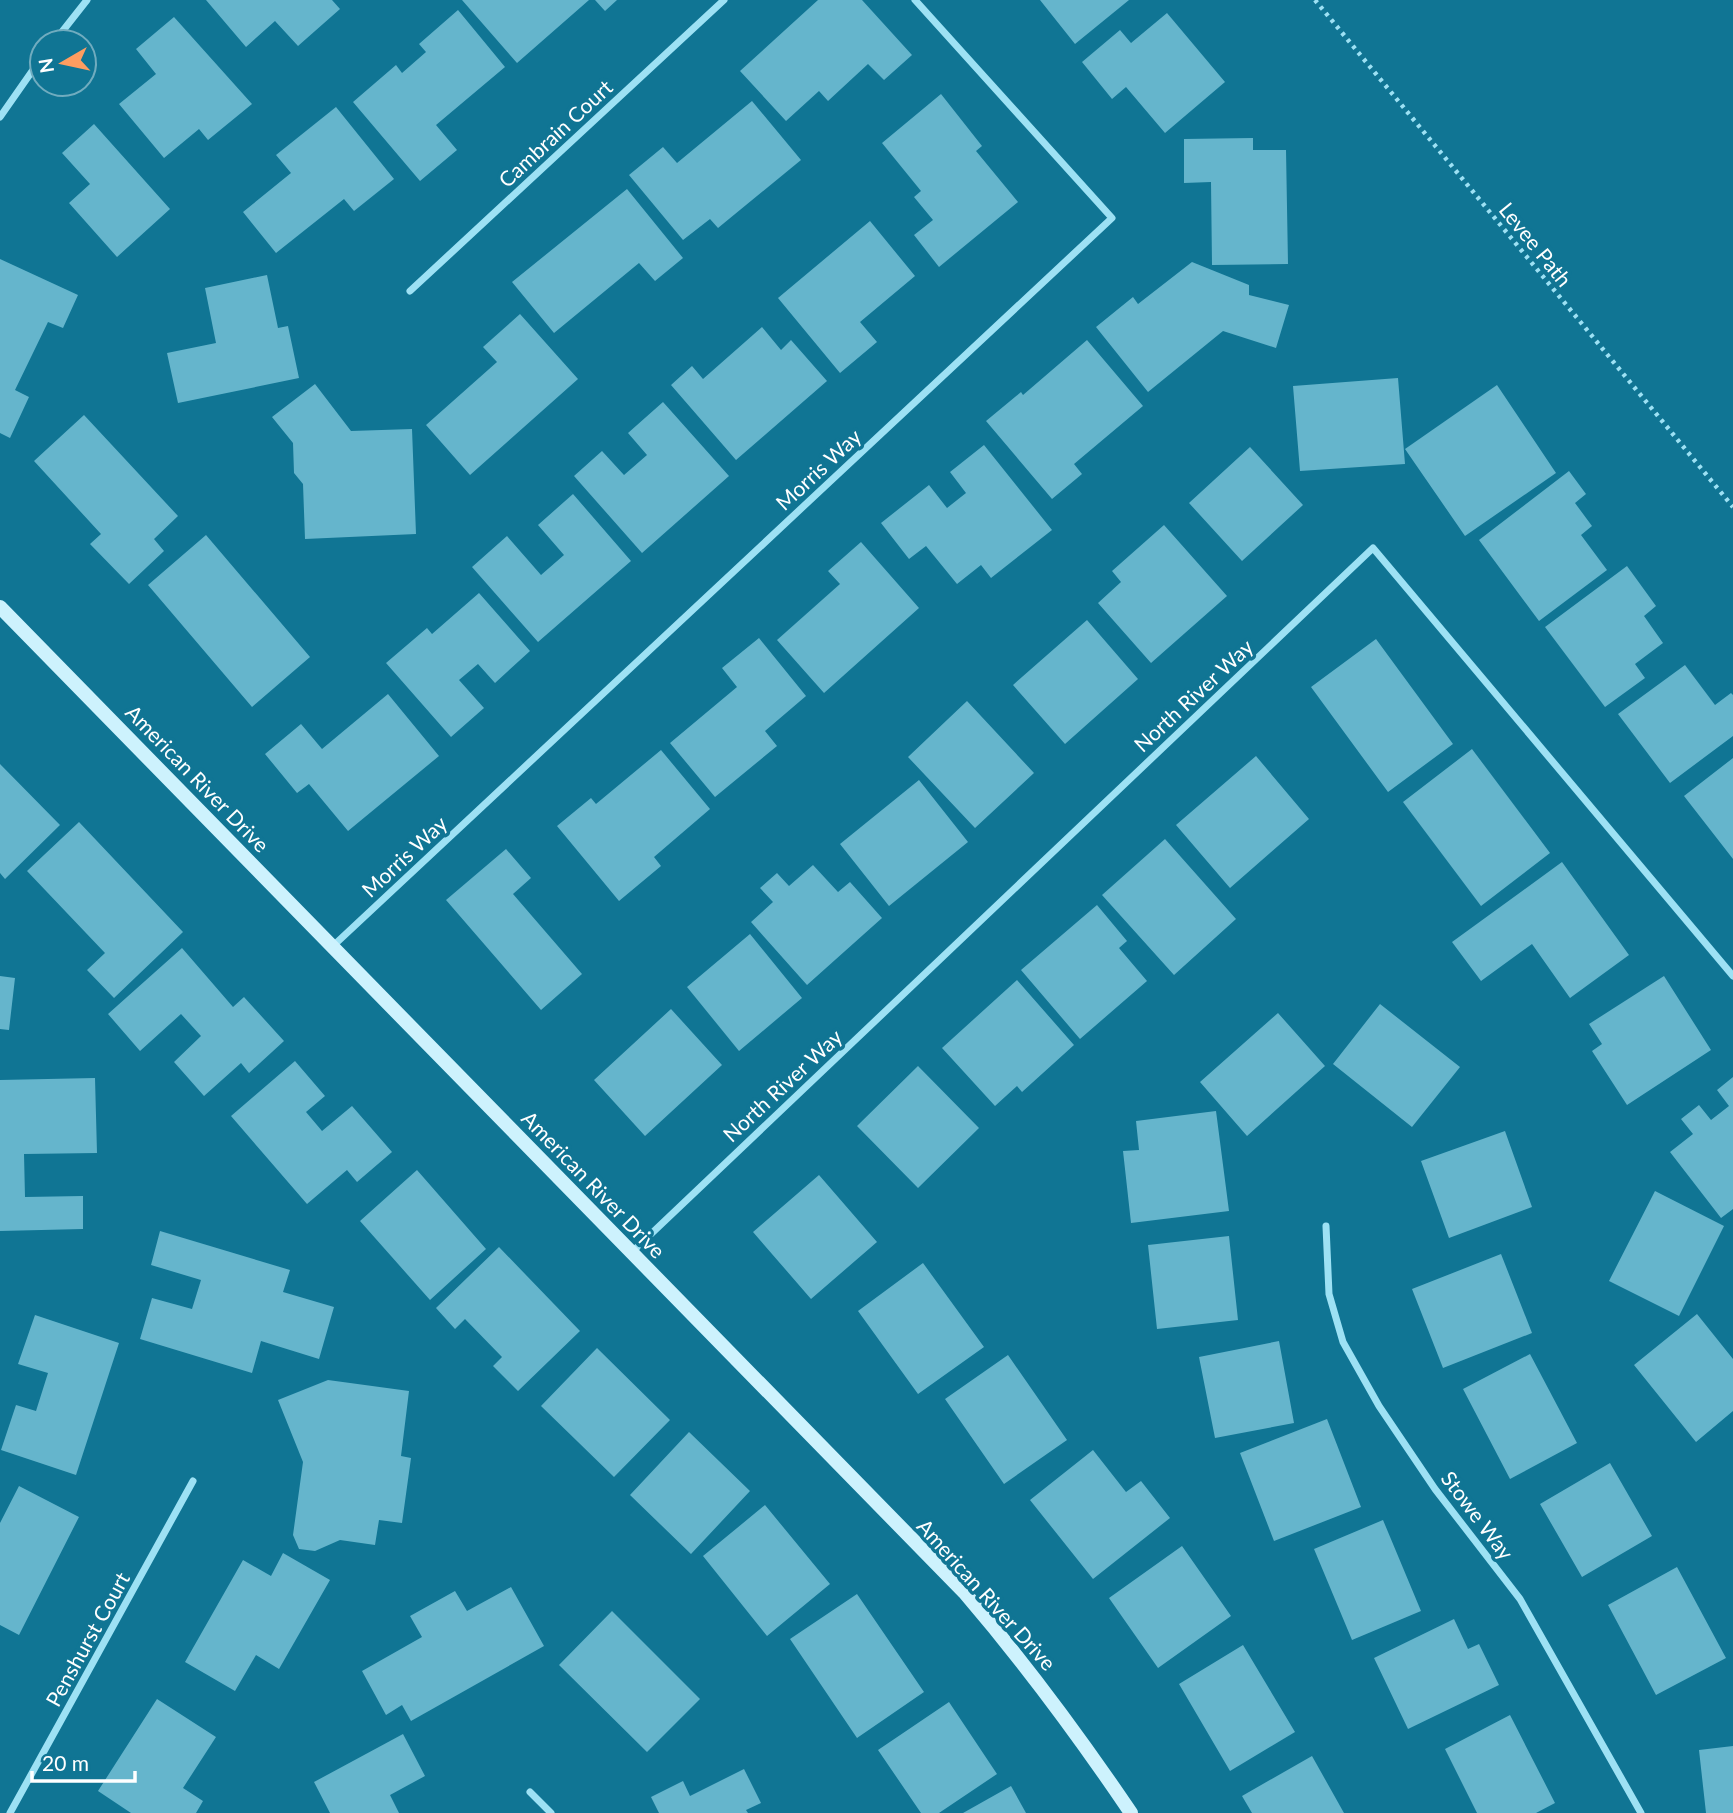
<svg xmlns="http://www.w3.org/2000/svg" width="1733" height="1813" viewBox="0 0 1733 1813" font-family="Lato,sans-serif">
	<style>
		.building { fill: #65b5cc }
		.lines { fill: none; stroke-linecap: round; stroke-linejoin: round }
		.path { stroke: #9de1f4; stroke-width: 4.5; stroke-dasharray: 3.5 5; stroke-linecap: butt }
		.street { stroke: #9de1f4; stroke-width: 7 }
		.secondary { stroke: #cdf2fd; stroke-width: 14 }
		.labels { text-anchor: middle; dominant-baseline: central; stroke-width: 7; stroke-linejoin: round; paint-order: stroke }
		.street-label { font-size: 21px; fill: #fff; stroke: #107594 }
	</style>
	<rect width="100%" height="100%" fill="#107594"/>
	<path class="building" d="M206 0H332L340 9 298 46 275 21 246 47Z
		M462 0H589L517 63Z
		M595 0H617L605 11Z
		M818 0H862L912 55 884 80 868 64 828 101 819 91 786 121 740 71Z
		M1040 0H1129L1075 44Z
		M458 10 505 67 436 125 457 150 420 181 353 102 396 65 402 73 426 52 419 44Z
		M1167 13 1225 82 1165 133 1126 87 1112 99 1082 62 1120 30 1131 43Z
		M174 17 252 104 208 140 199 129 164 158 119 104 156 74 136 49Z
		M941 94 982 146 976 151 1018 202 939 267 914 235 933 220 914 197 921 191 882 143Z
		M752 101 801 160 718 228 710 219 683 240 629 175 663 147 677 163Z
		M336 107 394 179 354 211 344 199 276 253 243 212 291 173 276 155Z
		M94 124 170 209 117 257 69 203 90 184 62 153Z
		M1253 138V150H1286L1288 264 1212 265 1211 182 1184 183V139Z
		M627 189 683 258 655 281 639 263 554 333 512 282Z
		M870 221 915 276 860 322 877 342 840 373 778 298Z
		M0 259 78 295 63 328 48 322 15 390 29 397 10 438 0 433Z
		M1192 262 1249 285V295L1289 305 1276 348 1223 331 1148 392 1096 327 1133 297 1138 304Z
		M267 275 278 328 288 326 299 378 178 403 167 353 216 343 205 288Z
		M520 314 578 379 470 475 426 425 497 362 483 347Z
		M762 327 781 350 791 340 827 381 736 460 671 385 692 366 703 379Z
		M1087 340 1143 406 1074 464 1082 474 1052 499 986 421 1021 392 1023 395Z
		M1398 378 1405 464 1300 471 1293 386Z
		M315 384 351 431 412 429 416 534 305 539 303 484 294 473 293 443 272 417Z
		M1497 385 1556 473 1465 536 1405 449Z
		M663 402 729 476 642 553 574 476 602 451 624 475 647 455 628 433Z
		M84 415 178 516 154 539 164 551 129 584 90 544 101 534 34 461Z
		M984 445 1052 530 991 578 981 565 957 584 926 546 909 559 881 523 929 485 947 508 966 493 950 472Z
		M1250 447 1303 505 1242 561 1189 503Z
		M1569 471 1586 494 1575 503 1592 526 1581 535 1607 570 1539 621 1479 540Z
		M573 494 631 561 538 642 472 567 507 536 541 575 564 555 538 525Z
		M1164 525 1227 596 1151 663 1098 603 1121 582 1112 571Z
		M206 535 310 657 252 707 148 585Z
		M861 542 919 608 824 693 777 640 840 584 828 571Z
		M1627 566 1656 606 1644 616 1663 643 1635 664 1645 678 1605 707 1545 627Z
		M479 593 530 651 495 683 478 664 459 680 484 708 451 737 386 663 427 628 432 634Z
		M1087 620 1138 679 1065 744 1013 685Z
		M759 638 806 696 765 731 777 746 715 797 670 743 737 687 722 668Z
		M1376 639 1453 744 1388 792 1311 687Z
		M1685 665 1715 705 1731 693 1733 695V736L1670 783 1618 714Z
		M388 694 439 756 348 831 309 784 297 793 265 754 301 724 322 749Z
		M967 701 1034 773 975 828 908 757Z
		M1472 749 1550 853 1481 906 1403 802Z
		M661 750 710 809 654 857 661 866 619 901 557 826 591 798 596 804Z
		M1256 756 1309 819 1230 888 1176 825Z
		M1733 758V859L1684 796Z
		M0 764 60 825 5 879 0 873Z
		M919 780 968 842 889 906 840 844Z
		M79 822 183 932 114 998 87 970 105 953 27 871Z
		M1165 839 1236 919 1174 975 1102 895Z
		M506 849 531 878 513 894 582 974 541 1010 446 900Z
		M1562 862 1629 955 1570 998 1532 944 1481 981 1452 942Z
		M813 865 838 892 850 882 882 918 807 985 751 922 773 902 760 888 777 873 789 886Z
		M1097 905 1127 941 1119 948 1147 981 1080 1039 1021 970Z
		M750 934 802 998 739 1051 687 987Z
		M182 948 233 1007 244 997 284 1041 249 1073 241 1063 204 1096 174 1062 201 1036 181 1014 140 1051 108 1014Z
		M0 976 15 978 9 1030 0 1029Z
		M1664 976 1711 1050 1627 1105 1592 1051 1602 1044 1589 1024Z
		M1017 980 1074 1045 1022 1092 1017 1086 995 1106 942 1048Z
		M1380 1004 1460 1067 1412 1127 1333 1064Z
		M671 1009 722 1065 645 1136 594 1080Z
		M1278 1013 1325 1066 1247 1136 1200 1082Z
		M295 1061 325 1096 306 1112 322 1131 352 1106 392 1152 357 1182 347 1170 307 1204 231 1116Z
		M918 1066 979 1128 918 1188 857 1126Z
		M1733 1077V1209L1721 1218 1670 1152 1693 1134 1681 1119 1699 1105 1711 1120 1729 1106 1717 1090Z
		M95 1078 97 1153 24 1154 25 1197 83 1196V1229L0 1231V1080Z
		M1216 1111 1229 1211 1131 1223 1123 1151 1139 1150 1136 1121Z
		M1505 1131 1532 1207 1449 1238 1421 1161Z
		M417 1170 486 1249 430 1300 360 1221Z
		M819 1175 877 1242 811 1299 753 1232Z
		M1655 1191 1724 1226 1679 1316 1609 1281Z
		M160 1231 290 1270 283 1292 334 1307 319 1359 261 1341 252 1373 140 1339 152 1298 192 1309 201 1280 151 1265Z
		M1229 1236 1238 1320 1157 1329 1148 1245Z
		M499 1247 580 1331 518 1391 493 1366 502 1357 465 1319 455 1329 436 1308Z
		M1501 1254 1532 1333 1443 1368 1412 1289Z
		M923 1263 984 1347 918 1394 858 1311Z
		M1697 1314 1733 1359V1411L1696 1442 1634 1365Z
		M35 1315 119 1343 76 1475 1 1450 16 1405 36 1411 48 1373 18 1364Z
		M1279 1341 1294 1423 1215 1438 1199 1357Z
		M597 1348 670 1420 614 1477 541 1406Z
		M1530 1354 1577 1443 1510 1479 1463 1389Z
		M1008 1355 1067 1440 1004 1484 945 1399Z
		M328 1380 409 1391 401 1456 411 1458 402 1523 379 1520 375 1545 340 1540 315 1551 299 1549 293 1535 303 1462 278 1400Z
		M1327 1419 1361 1507 1274 1541 1240 1453Z
		M689 1432 750 1491 691 1554 630 1495Z
		M1093 1450 1126 1492 1141 1481 1170 1518 1093 1579 1030 1500Z
		M1610 1463 1652 1536 1582 1577 1540 1504Z
		M19 1486 79 1517 19 1635 0 1625V1523Z
		M765 1505 830 1584 767 1636 703 1556Z
		M1383 1520 1421 1611 1352 1640 1314 1549Z
		M1182 1546 1231 1616 1158 1668 1109 1598Z
		M283 1553 330 1580 279 1669 256 1655 235 1691 185 1662 243 1560 271 1576Z
		M1677 1567 1726 1658 1656 1695 1608 1605Z
		M511 1587 544 1646 411 1721 402 1705 386 1715 362 1671 422 1637 410 1616 455 1591 467 1611Z
		M857 1594 924 1692 857 1738 790 1639Z
		M612 1611 700 1699 647 1752 559 1665Z
		M1454 1619 1468 1649 1479 1644 1499 1685 1408 1729 1374 1658Z
		M1243 1645 1295 1732 1230 1771 1179 1684Z
		M157 1699 216 1737 183 1788 203 1801 196 1813H131L98 1791Z
		M949 1702 997 1774 939 1813H921L878 1750Z
		M1510 1715 1555 1803 1536 1813H1477L1445 1749Z
		M403 1734 425 1776 390 1795 399 1813H330L314 1782Z
		M1733 1746V1813H1706L1699 1750Z
		M1312 1756 1344 1813H1252L1242 1796Z
		M744 1769 761 1803 746 1810 748 1813H659L651 1797 683 1781 690 1796Z
		M1011 1786 1026 1813H963Z"/>
	<g class="lines">
		<path class="path" d="M1315 0 1733 507"/>
		<path class="street" d="M54 42 87 0
			M0 117 42 57
			M410 291 724 0
			M333 946 1112 218 915 0
			M1326 1226 1329 1294 1343 1342 1379 1406 1435 1489 1520 1599 1641 1813
			M632 1252 1373 548 1733 976
			M530 1792 551 1813
			M10 1813 193 1481"/>
		<path class="secondary" d="M0 607 964 1592C1025 1663 1079 1736 1131 1813"/>
	</g>
	<g class="labels">
		<g class="street-label">
			<text transform="translate(555 133) rotate(-43)">Cambrain Court</text>
			<text transform="translate(1536 244) rotate(51)">Levee Path</text>
			<text transform="translate(818 469) rotate(-43)">Morris Way</text>
			<text transform="translate(1193 695) rotate(-43)">North River Way</text>
			<text transform="translate(198 778) rotate(46)">American River Drive</text>
			<text transform="translate(404 856) rotate(-43)">Morris Way</text>
			<text transform="translate(782 1085) rotate(-43)">North River Way</text>
			<text transform="translate(594 1184) rotate(46)">American River Drive</text>
			<text transform="translate(1478 1515) rotate(53)">Stowe Way</text>
			<text transform="translate(987 1594) rotate(48)">American River Drive</text>
			<text transform="translate(87 1639) rotate(-61)">Penshurst Court</text>
		</g>
	</g>
	<g transform="translate(63 63) rotate(261)"><circle r="33" fill="#107594" stroke="#70acbf" stroke-width="2"/>
	<path d="M0-5L12 26L0 18L-12 26Z" fill="#ff9d60"/>
	<text y="-10" font-size="19" font-weight="bold" text-anchor="middle" fill="#ffffff">N</text>
	</g>
	<path d="M32 1771v10h103v-10" fill="none" stroke="#ffffff" stroke-width="3.5"/>
	<text x="42" y="1771" font-size="21" fill="#ffffff" stroke="#107594" stroke-width="5" paint-order="stroke">20 m</text>
</svg>
